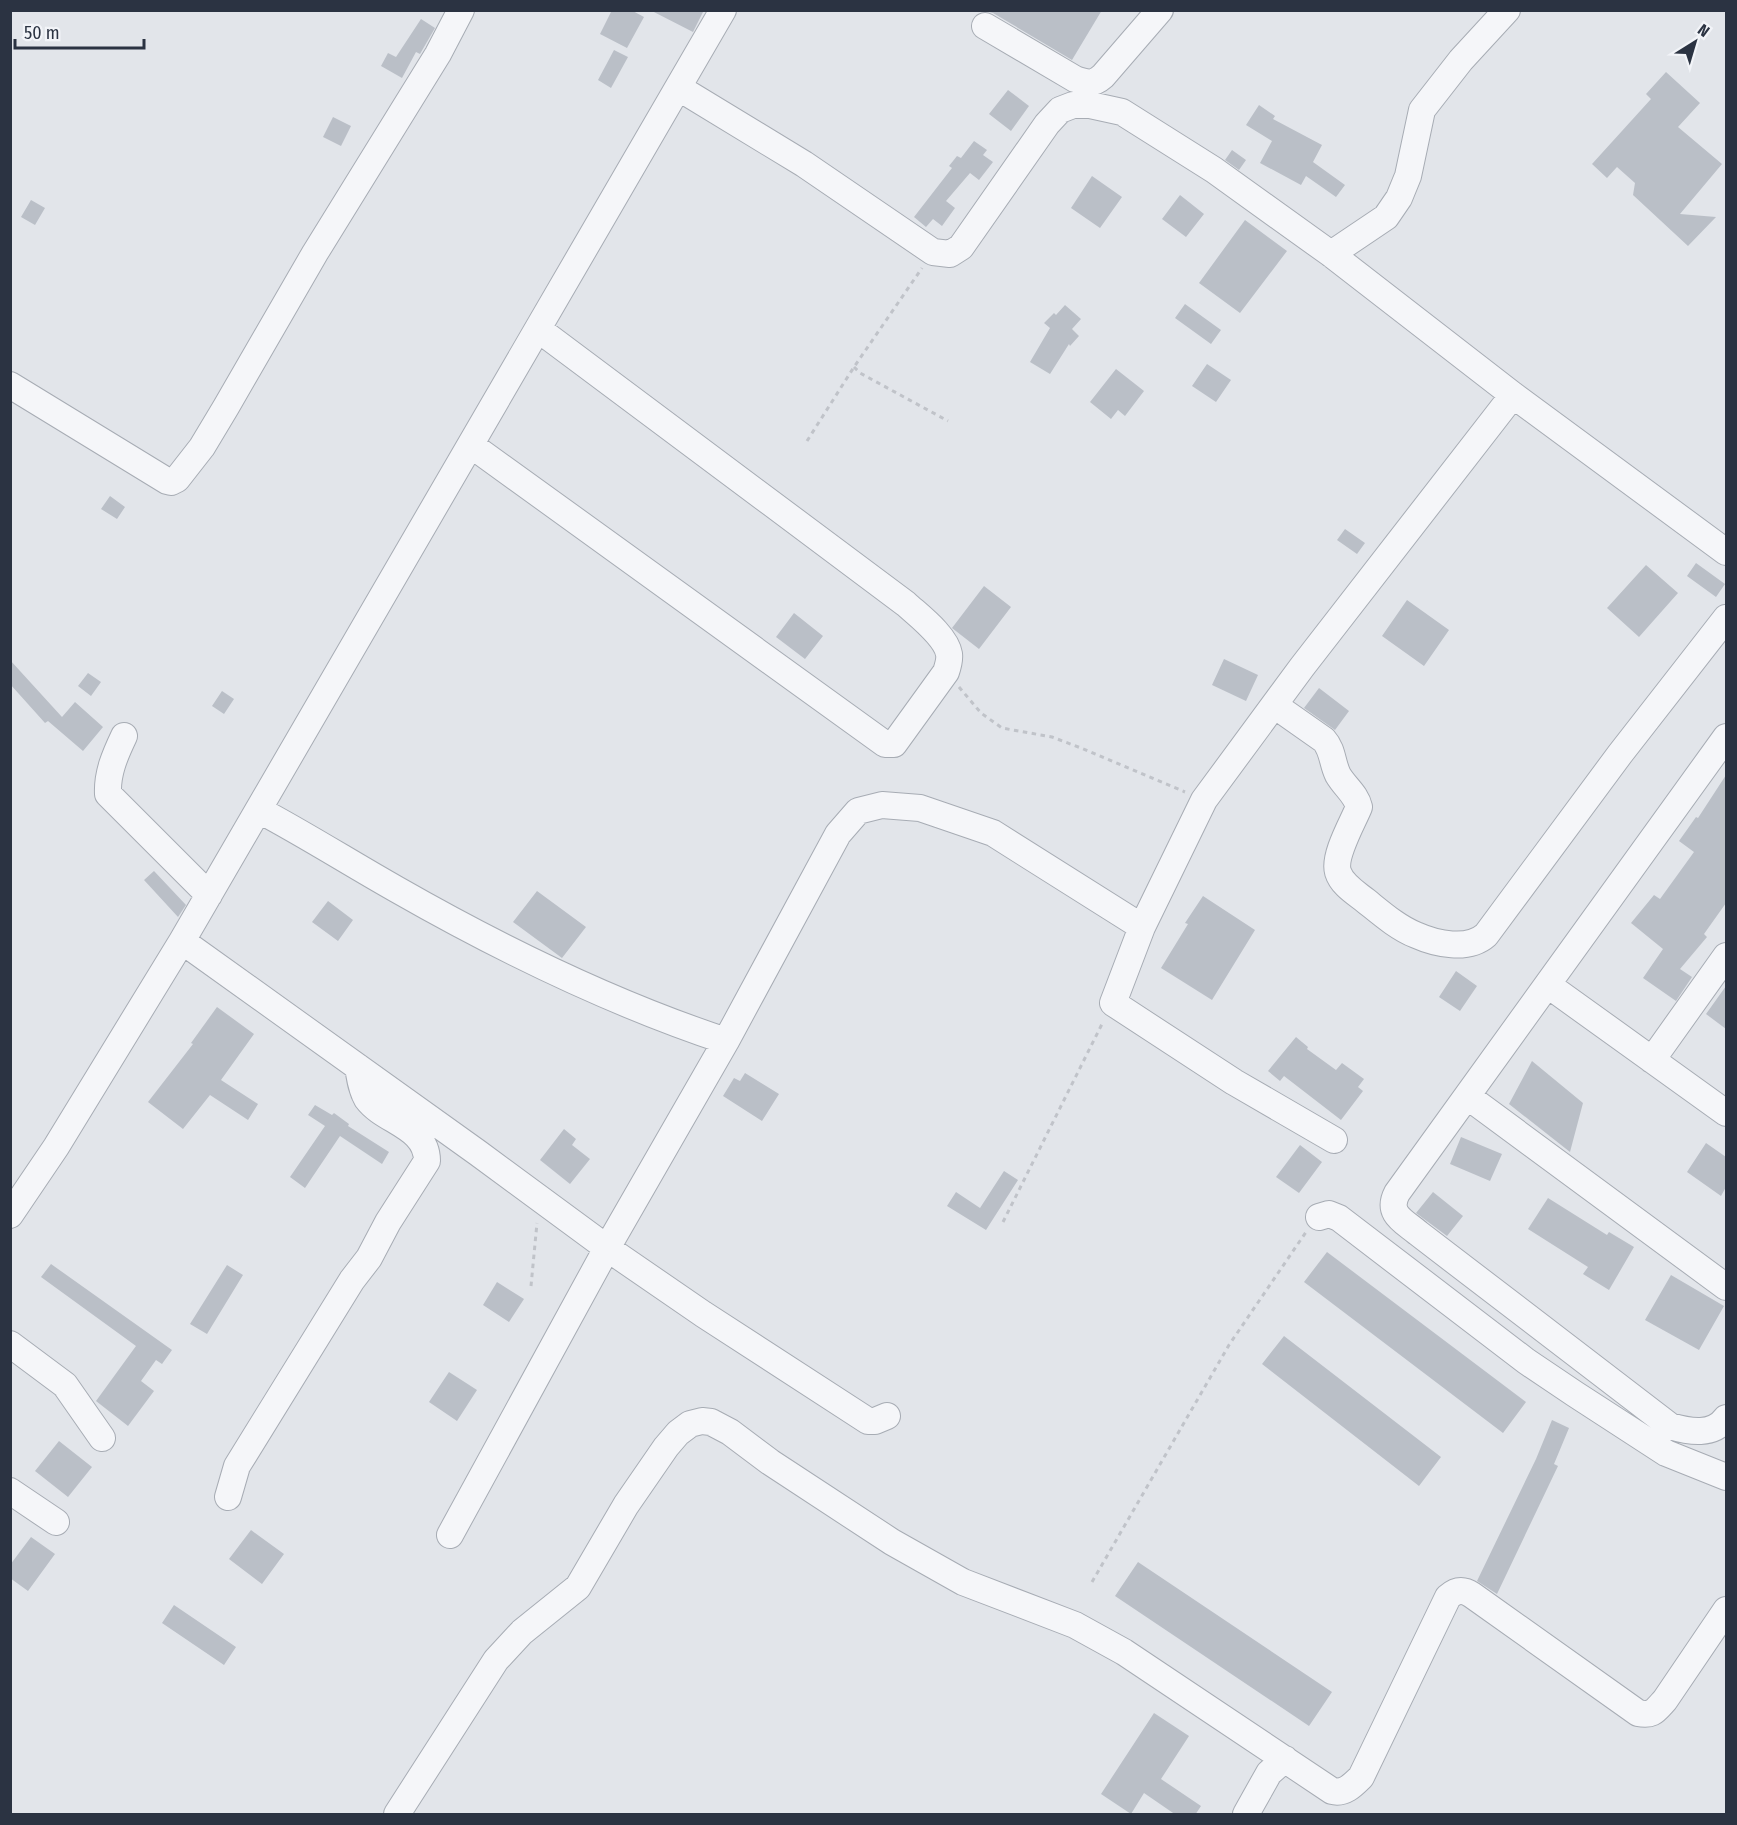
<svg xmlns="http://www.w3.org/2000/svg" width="1737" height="1825" viewBox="0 0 1737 1825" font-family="'Fira Sans Condensed',sans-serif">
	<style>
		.building { fill: #babfc7 }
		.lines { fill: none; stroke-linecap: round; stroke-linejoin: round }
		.minor-casing { stroke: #a7acb4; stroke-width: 28 }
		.path { stroke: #c0c3c9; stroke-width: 3; stroke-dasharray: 4.5 4.5; stroke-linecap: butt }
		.minor { stroke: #f5f6f9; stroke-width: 26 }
	</style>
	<rect width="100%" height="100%" fill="#e2e5ea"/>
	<path class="building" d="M612 10H631L644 17 627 48 600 34Z
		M650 10H704L693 32Z
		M981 10H1102L1072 60 993 13Z
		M421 19 435 28 420 54 416 52 402 78 381 66 388 53 396 57Z
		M614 50 628 57 611 88 598 80Z
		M1666 72 1700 103 1678 127 1722 164 1680 214 1716 217 1688 246 1633 195 1635 183 1617 167 1607 178 1592 164 1651 99 1646 94Z
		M1008 90 1029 106 1011 131 989 114Z
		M1259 105 1275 116 1273 119 1322 145 1313 162 1345 185 1336 197 1306 176 1301 185 1260 163 1272 141 1246 125Z
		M333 117 351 126 341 146 323 137Z
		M974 141 987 150 983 155 993 162 979 180 970 173 946 201 955 208 942 226 933 219 926 227 914 217 952 168 949 166 957 156 961 158Z
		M1232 150 1246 160 1239 170 1225 160Z
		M1092 176 1122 197 1100 228 1071 208Z
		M1180 195 1204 214 1186 237 1162 219Z
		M31 200 45 208 35 225 21 217Z
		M1245 220 1287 251 1240 313 1199 283Z
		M1185 304 1221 330 1211 344 1175 318Z
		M1065 305 1081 319 1072 329 1079 336 1070 346 1069 344 1050 374 1030 362 1050 328 1044 323 1054 313 1056 315Z
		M1207 364 1231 380 1216 402 1192 386Z
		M1116 369 1144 391 1125 416 1118 410 1111 419 1090 402Z
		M110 496 125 507 117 519 101 509Z
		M1345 529 1365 543 1357 554 1337 540Z
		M1696 563 1725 584 1716 597 1687 576Z
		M1646 565 1678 593 1639 637 1607 608Z
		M984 586 1011 607 979 649 952 628Z
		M1407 600 1449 630 1424 666 1382 636Z
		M794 613 823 636 805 659 776 637Z
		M1224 659 1258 675 1246 701 1212 685Z
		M10 660 62 717 75 702 103 727 83 751 48 721 45 723 10 684Z
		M88 673 101 682 91 696 78 686Z
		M1319 688 1349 711 1335 730 1304 708Z
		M222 691 234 699 224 714 212 706Z
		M1726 775V903L1704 934 1707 937 1680 969 1692 977 1676 1001 1643 978 1663 949 1631 923 1654 895 1660 899 1694 852 1679 841 1696 817 1698 818Z
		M154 871 186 905 178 917 144 880Z
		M537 891 586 927 562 958 513 922Z
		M1203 896 1255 930 1212 1000 1161 968 1188 924 1185 923Z
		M328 901 353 920 338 941 312 922Z
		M1456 971 1477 986 1460 1011 1439 997Z
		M1726 986V1029L1706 1014Z
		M217 1007 254 1034 221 1080 258 1104 248 1120 210 1095 183 1129 148 1102 193 1044 191 1043Z
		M1296 1037 1308 1047 1307 1049 1336 1070 1342 1063 1364 1079 1358 1087 1363 1091 1341 1120 1284 1076 1280 1081 1268 1071Z
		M1532 1061 1583 1103 1570 1152 1509 1104Z
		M745 1073 779 1094 762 1121 723 1096 734 1078 740 1081Z
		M315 1105 332 1115 334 1113 349 1124 348 1126 389 1152 382 1164 340 1136 305 1188 290 1177 325 1126 308 1115Z
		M564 1129 576 1139 572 1145 590 1159 570 1184 540 1160Z
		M1461 1137 1502 1154 1490 1181 1450 1164Z
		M1706 1143 1726 1157V1187L1721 1196 1687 1172Z
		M1300 1145 1322 1162 1299 1193 1276 1177Z
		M1004 1171 1018 1180 986 1230 947 1206 956 1192 980 1208Z
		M1433 1192 1463 1216 1447 1236 1416 1213Z
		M1548 1198 1607 1235 1609 1232 1634 1247 1609 1290 1583 1274 1588 1267 1528 1229Z
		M1327 1252 1526 1402 1503 1433 1304 1282Z
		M51 1264 172 1350 162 1364 156 1360 141 1381 154 1391 128 1426 96 1401 136 1346 41 1277Z
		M227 1265 243 1275 207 1334 190 1324Z
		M1671 1275 1724 1306 1699 1350 1645 1320Z
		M497 1282 524 1299 509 1322 483 1305Z
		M1284 1336 1441 1457 1419 1486 1262 1364Z
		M449 1372 477 1390 457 1421 429 1402Z
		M1552 1420 1569 1428 1554 1464 1558 1466 1497 1594 1477 1581 1536 1459Z
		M59 1441 92 1467 68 1497 35 1471Z
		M251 1530 284 1554 262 1584 229 1559Z
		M31 1537 55 1554 28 1591 10 1578V1565Z
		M1138 1562 1332 1692 1309 1726 1115 1596Z
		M174 1605 236 1647 224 1665 162 1623Z
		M1154 1713 1189 1736 1161 1779 1201 1806 1195 1815H1176L1144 1793 1131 1814 1101 1794Z"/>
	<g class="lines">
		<defs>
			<path id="minor" d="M985 26 1075 79C1087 83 1093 85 1103 76L1160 10
				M679 88 804 164 933 252 950 254 961 247 1047 124 1060 110 1073 105H1090L1122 112 1214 170 1331 254 1513 395 1726 552
				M1331 254 1386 217 1399 198 1408 176 1422 110 1461 60 1507 10
				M10 385 167 481 171 482 177 479 202 447 226 407 315 253 438 54 461 10
				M471 445 885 744H894L946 672C948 666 950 660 949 654 946 636 919 616 906 604L538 329
				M1274 705 1324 740C1333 750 1332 763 1338 775 1345 787 1356 794 1359 807 1353 822 1333 856 1338 872 1342 885 1356 893 1366 901 1381 913 1398 928 1416 935 1436 944 1468 951 1486 935L1620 754 1726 618
				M124 736C115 755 107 773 108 794L209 895
				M1726 737 1397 1193C1386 1214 1404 1221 1418 1233L1670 1426C1690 1432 1713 1436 1726 1418
				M259 810C306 835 350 863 396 889 501 949 611 1003 726 1041
				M182 941 478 1153 607 1248 703 1314 868 1421H875L887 1416
				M1548 985 1726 1113
				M1652 1060 1726 956
				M1467 1096 1726 1287
				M1334 1140 1234 1082 1113 1003 1142 927 1204 800 1302 667 1513 395
				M10 1215 56 1147 182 941 723 10
				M1319 1217 1329 1214 1339 1218 1526 1361 1575 1394 1666 1453 1726 1477
				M10 1344 65 1385 102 1438
				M10 1491 56 1522
				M228 1497 237 1466 352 1280 369 1258 388 1222 427 1161C427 1126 384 1122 367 1099 361 1089 360 1078 358 1067
				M450 1535 607 1248 726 1041 838 834 858 811 882 805 920 808 993 833 1142 927
				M397 1814 496 1660 522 1632 578 1587 626 1505 666 1447 678 1433 690 1424 702 1421 711 1422 730 1432 770 1462 892 1542 963 1582 1075 1625 1124 1652 1332 1791C1344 1794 1352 1786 1361 1777L1448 1597C1456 1590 1463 1589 1472 1595L1638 1713C1653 1716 1655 1711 1665 1700L1726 1610
				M1246 1814 1269 1773 1285 1759"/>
		</defs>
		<use href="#minor" class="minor-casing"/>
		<path class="path" d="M854 367 860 373 948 421
			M807 441 854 367 922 268
			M959 687 981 713 1002 728 1052 737 1081 748 1185 792
			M1003 1222 1103 1022
			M531 1286 537 1223
			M1092 1582 1229 1345 1306 1232"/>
		<use href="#minor" class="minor"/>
	</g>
	<rect width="1737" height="1825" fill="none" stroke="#2b3342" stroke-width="24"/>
	<g transform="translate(1695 42) rotate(37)" stroke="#f2f4f8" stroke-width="4.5" paint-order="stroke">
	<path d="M0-4.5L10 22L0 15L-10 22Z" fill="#2b3342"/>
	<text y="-9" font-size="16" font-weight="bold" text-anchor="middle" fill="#2b3342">N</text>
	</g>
	<path d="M15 39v9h129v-9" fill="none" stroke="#2b3342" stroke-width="3"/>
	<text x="24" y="39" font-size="18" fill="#2b3342" stroke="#f2f4f8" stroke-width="4.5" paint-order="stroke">50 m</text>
</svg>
